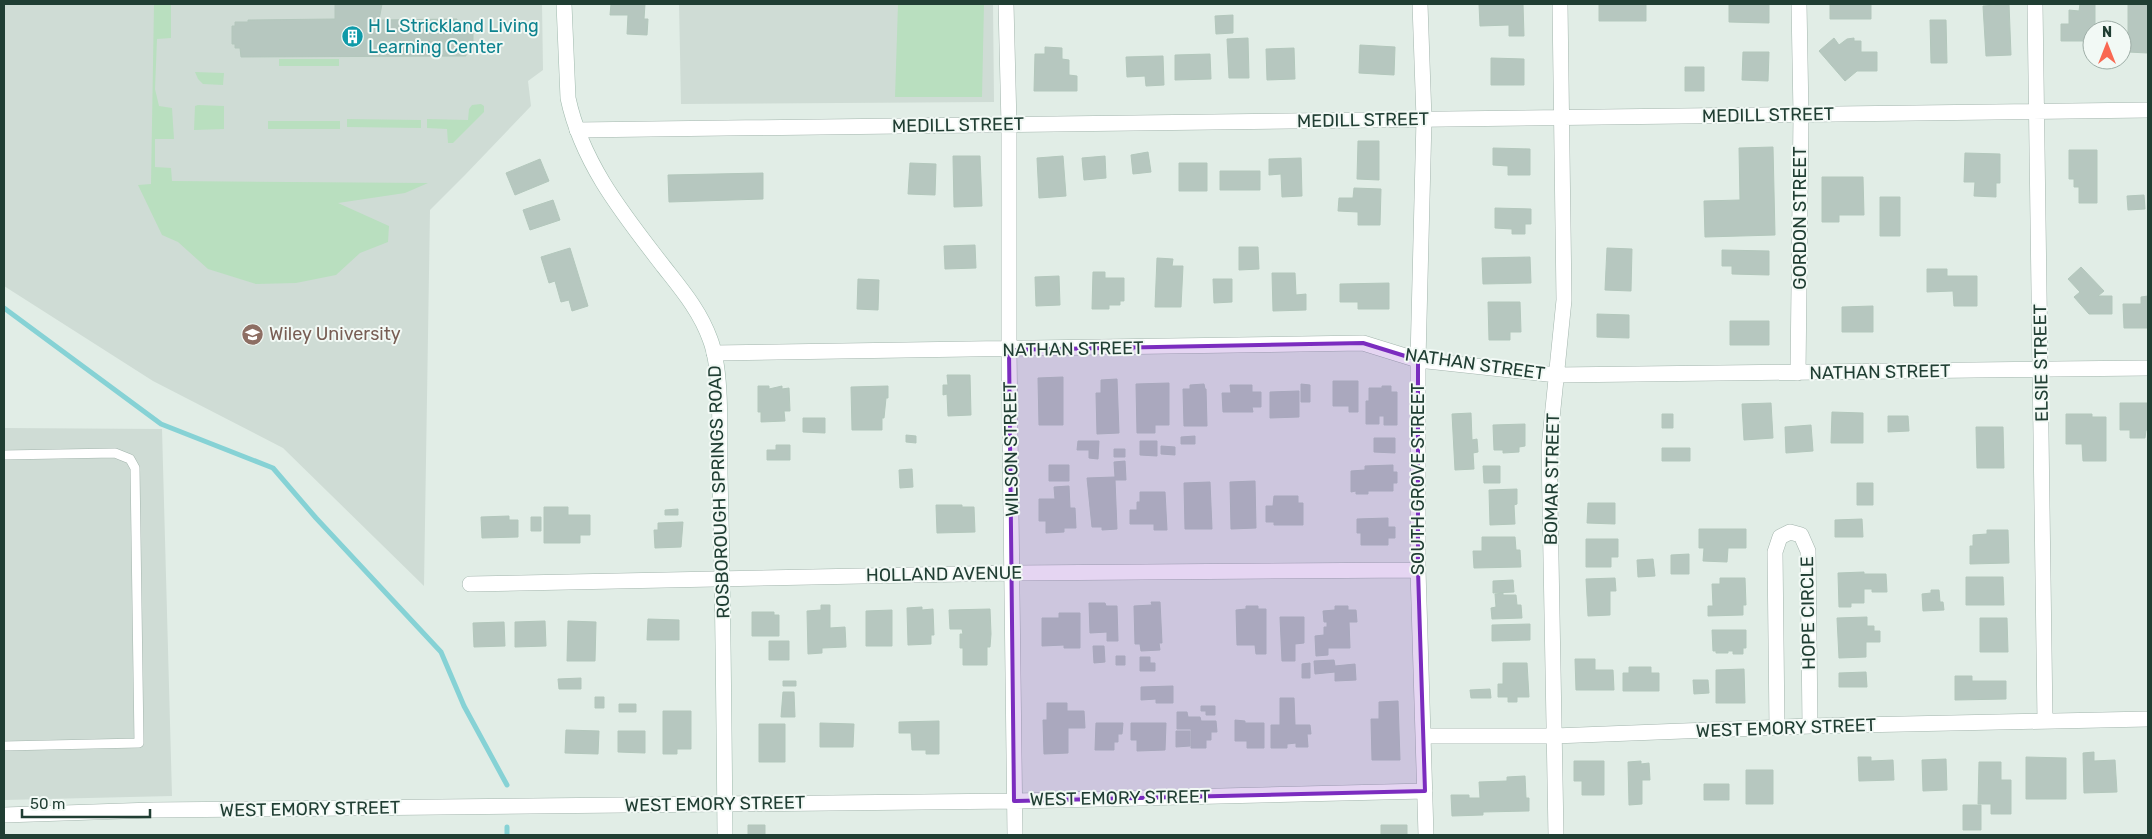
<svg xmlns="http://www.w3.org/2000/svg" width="2152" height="839" viewBox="0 0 2152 839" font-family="Rubik,sans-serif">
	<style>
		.built { fill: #cfdcd5 }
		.green { fill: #b9dfbf }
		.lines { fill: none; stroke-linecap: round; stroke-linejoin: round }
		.stream { stroke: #86d2d5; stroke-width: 5 }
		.building { fill: #b6c7bf; stroke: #b3c7bc }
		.lane-casing { stroke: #a3b5ad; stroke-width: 10 }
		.street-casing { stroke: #a3b5ad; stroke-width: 16 }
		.secondary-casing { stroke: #9fb9ad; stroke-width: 16 }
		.lane { stroke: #fff; stroke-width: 9 }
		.street { stroke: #fff; stroke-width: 15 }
		.secondary { stroke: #fff; stroke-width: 15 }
		.marked { fill: #7b2cbf; fill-opacity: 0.2; stroke: #7b2cbf; stroke-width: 4; stroke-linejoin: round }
		.labels { text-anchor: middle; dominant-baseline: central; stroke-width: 4; stroke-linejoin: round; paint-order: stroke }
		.culture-label { font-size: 18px; fill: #0d838f; stroke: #f2f9f5; text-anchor: start }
		.street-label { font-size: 18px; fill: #203e33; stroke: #f2f9f5 }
		.education-label { font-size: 18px; fill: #785e54; stroke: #f2f9f5; text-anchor: start }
	</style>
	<rect width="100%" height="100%" fill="#e1ede6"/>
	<path class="built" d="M4 4H542L543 70 528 81 531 106 465 175 430 210 424 586 283 448 153 381 4 286Z
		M679 4H993L994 102 681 104Z
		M4 428 162 429 172 796 4 800Z"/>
	<path class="green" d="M154 4H171V38L157 39 155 89 159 106 172 108 174 139H155V167L171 168 172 181 428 183 405 193 338 203 389 226 388 242 360 253 336 275 296 283 256 284 208 269 178 242 162 235 138 185 151 184Z
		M898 4H984L982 97H895Z
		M279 59H339V66H279Z
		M195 72 224 73 223 85 203 84 198 79Z
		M481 104 484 106V112L453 143H448L447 129 427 128V119L468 120 469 109 472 105Z
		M198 105 224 106V129L194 130 195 106Z
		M347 119 421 120V128L347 127Z
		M268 121H340V129H268Z"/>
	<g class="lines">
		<path class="stream" d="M4 308 161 424 273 468 316 518 441 652 464 706 507 785
			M507 827V835"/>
	</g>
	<path class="building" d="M335 4H382L379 20 457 19V25L470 24V29H473V43H470V47H466V56L241 57 240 48H235V44H232V26H235V22H248V20L335 19Z
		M611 4H645L644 19H648L647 35 627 34 628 15H610Z
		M1479 4H1523L1524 36H1509V25L1480 26Z
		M1599 4H1646V21H1599Z
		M1729 4H1769V23L1729 22Z
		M1830 4H1871V19H1830Z
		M2009 4 2011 55 1986 56 1983 6Z
		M2080 4H2095V24H2109V29H2123V45L2122 30H2092V48H2084V41H2061V24H2069V10L2079 11Z
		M2128 4H2148V53L2128 52Z
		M1233 15V33L1216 34 1215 16Z
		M1930 20H1946L1947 63H1931Z
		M1248 38 1249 78H1229L1227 39Z
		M1834 38 1839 45 1847 39 1854 38V41H1861V52H1877V71H1857L1845 81 1819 51Z
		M1360 45 1395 47 1394 75 1359 73Z
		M1045 47 1062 48V59L1069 60V75L1077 76V91H1034L1035 54H1045Z
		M1294 48 1295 79 1267 80 1266 49Z
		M1743 52H1769L1768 81 1742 80Z
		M1210 54 1211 79 1175 80V55Z
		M1163 56 1164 85 1146 86 1145 76 1127 77 1126 57Z
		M1491 58 1524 59V85H1491Z
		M1685 67H1704V91H1685Z
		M1358 141H1379V180L1357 179Z
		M1773 147 1775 235 1705 237 1704 201 1740 200 1739 148Z
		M1493 148 1530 149V175H1508V166L1493 165Z
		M2069 150H2097V203H2079V187H2074V179H2069Z
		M1148 152 1151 172 1133 174 1131 155Z
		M1965 153 2000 154V183H1996V197L1974 196 1975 182H1964Z
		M953 156H980L982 206 954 207Z
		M1063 156 1066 196 1039 198 1037 158Z
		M1105 156 1106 178 1084 180 1082 158Z
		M1301 158 1302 196 1282 197 1281 174 1269 175V159Z
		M540 159 549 181 515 195 506 173Z
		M910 163 936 164 935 195 908 194Z
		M1179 163H1207V191H1179Z
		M1220 171H1260V190H1220Z
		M763 173V199L669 202 668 175Z
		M1822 177H1863L1864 215H1839V222H1822Z
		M1354 188 1381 189 1380 225H1358V212L1338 211 1339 198H1353Z
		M2144 195 2145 209 2128 210 2127 196Z
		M1880 197H1900V236H1880Z
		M553 200 560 220 530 230 523 210Z
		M1495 208 1531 209V224H1525V234H1512V229L1495 228Z
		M975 245 976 268 945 269 944 246Z
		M1239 247H1258L1259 269 1239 270Z
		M570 248 588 306 572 311 569 300 561 302 555 281 549 283 541 257Z
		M1607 248 1632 249 1631 291 1605 290Z
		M1722 250 1769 251V275L1732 274V266H1722Z
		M1530 257 1531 283 1483 284 1482 258Z
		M1157 258 1173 259 1172 266H1183L1181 307H1155Z
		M2081 267 2104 291 2098 296H2112V314H2089L2074 297 2080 292 2068 279Z
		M1927 269H1947V276H1977V306H1954L1953 291 1927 292Z
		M1093 272H1105V278H1124V301H1120V305H1109V309H1092Z
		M1272 273H1295L1296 295 1306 294V310L1273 311Z
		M1059 276 1060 305 1036 306 1035 277Z
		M858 279 879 280 878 310 857 309Z
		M1213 279H1232V302L1214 303Z
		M1389 283V309H1358V302H1340V284Z
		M2148 296V328H2124L2123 304H2141V297Z
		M1488 302H1520L1521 332H1510V340H1489Z
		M1873 306V332H1842V307Z
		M1597 314 1629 315V338L1597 337Z
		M1730 321H1769V345H1730Z
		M947 375H970L971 415 948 416 947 394 943 395V385H948Z
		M1063 377V425H1039L1038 378Z
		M1117 379 1119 433 1097 434 1096 393H1101V380Z
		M1333 381H1358V412H1349V406H1333Z
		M1169 383V425H1155V433H1137L1136 384Z
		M1204 384 1205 389H1206L1207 426H1184L1183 389H1190V385Z
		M1301 384 1310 385V402H1301Z
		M1230 385H1252V392H1261V407H1252L1253 412H1223L1222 393H1231Z
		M758 386H769V389L782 386V389L789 388 790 411H784L785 421 761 422V412H758Z
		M888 386V398H886L884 418H882V430H852L851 387Z
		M1382 386H1391V392H1397V425H1384V416H1379V424H1366V401H1369V388H1382Z
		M1299 391V417L1270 418V392Z
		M1771 403 1773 438 1744 440 1742 404Z
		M2120 403H2148V430H2146L2145 438H2130V430H2120Z
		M1832 412 1863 413V443H1831Z
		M1471 413 1472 440 1477 439 1478 452 1473 453 1474 469 1455 470 1452 414Z
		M1662 414H1673V428H1662Z
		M2066 414H2092V417H2106V461H2083L2082 444H2066Z
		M1888 416H1908L1909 431 1888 432Z
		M803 418H825V433L803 432Z
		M1525 424V446L1519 447V452L1503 453V450H1494L1493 425Z
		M1811 425 1813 451 1786 453 1785 427Z
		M1976 427H2003L2004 468H1977Z
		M906 435 916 436V443L906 442Z
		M1195 436V444H1181V437Z
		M1374 438H1395V453L1374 452Z
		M1078 441H1099L1098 459 1089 458V450H1077Z
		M1140 441H1157V456L1140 455Z
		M776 445H790V460H767V450H776Z
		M1161 446 1175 447V455L1161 454Z
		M1662 448H1690V461H1662Z
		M1114 449H1125V457H1114Z
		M1125 461 1126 480H1115L1117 529 1102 530V527H1092L1087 478 1115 477 1114 462Z
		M1049 465H1069V481H1049Z
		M1393 465V472H1397V483H1393V491H1368V494H1356V491L1351 492V471L1365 470V466Z
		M1483 466H1500V483H1484Z
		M912 469 913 487 900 488 899 470Z
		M1255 481 1256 528 1231 529 1230 482Z
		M1210 482 1212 529H1185L1184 483Z
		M1857 483H1873V505H1857Z
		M1069 486 1070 508H1075L1076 528H1064V532L1046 533V521H1039V499H1055L1054 487Z
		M1517 489V504L1514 505 1515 524 1490 525 1489 490Z
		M1140 492H1165L1167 530H1154V524H1130V510H1137V502H1140Z
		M1274 496H1298V503H1303V525H1274V522H1266V506H1273Z
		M1588 503H1615V524L1587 523Z
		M936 505H962V507H974L975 532 937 533Z
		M544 507H568V515H590V535H580V543H544Z
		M678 509V515H665V510Z
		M509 516V520H518V537L482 538 481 517Z
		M531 517H541V531H531Z
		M1388 518V527H1395V538H1388V545H1361V533H1357V519Z
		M1862 519 1863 537H1835V520Z
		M683 522 681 547 655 548 654 530H658V523Z
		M1699 529H1746V548H1728L1727 562 1703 561 1704 548H1699Z
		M1987 530H2008L2009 563 1970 564V546H1973V535L1987 534Z
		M1482 537H1515L1516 550H1520L1521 567 1474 568 1473 551H1482Z
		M1586 539H1618V557H1611V567H1586Z
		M1689 554V574H1671V555Z
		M1653 559 1655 576 1638 577 1637 560Z
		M1864 572V574H1886L1887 592H1872V589H1864V603H1851V607H1839L1838 573Z
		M1966 577H2003L2004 605H1966Z
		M1615 578 1616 591H1610V615L1588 616 1586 579Z
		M1720 578H1745L1746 605H1743V615L1708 616V606H1713L1712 584H1720Z
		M1513 580 1514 592 1493 593V581Z
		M1931 590H1939L1940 602H1943L1944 610 1923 611 1922 594 1931 593Z
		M1503 593V595H1516L1517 605H1521L1522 618 1492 619 1491 608 1496 607 1495 594Z
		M1151 602H1160L1162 643H1159L1160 650 1141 651 1140 644H1135L1134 606 1152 605Z
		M1089 603H1105L1106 606H1117L1118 641H1107V632L1090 633Z
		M821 605H830V628L845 627 846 647 822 648V653L808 654 807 611 821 610Z
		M1246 606H1258V609H1266V654H1256L1255 645H1237L1236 610 1246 609Z
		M1335 606H1348V610H1356L1357 622H1349L1350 648H1328V655L1316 656 1315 636 1324 635V627H1327V622H1324L1323 611 1335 610Z
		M922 607V610L933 609 934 635H931V644L908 645 907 608Z
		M990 609 991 634 990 647H987V665H963V648H960V634H963L962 629H950L949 610Z
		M892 610V646H866V611Z
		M752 612H774V615H779V636H752Z
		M1059 613H1080V648H1064V645L1042 646V618H1059Z
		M1280 617H1304V643L1295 644V661H1282Z
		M1867 617V626H1874V631H1880V642H1866V657L1839 658 1837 618Z
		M1980 618H2007L2008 652H1980Z
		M648 619 679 620V640H647Z
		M545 621 546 646 515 647V622Z
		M568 621 596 622 595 661H567Z
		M504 622 505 646 474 647 473 623Z
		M1530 624V640L1492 641V625Z
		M1712 630H1746V648H1743V654H1733V651H1728V653H1716V651H1713Z
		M769 641H789V660H769Z
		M1093 646H1104L1105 662 1094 663Z
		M1116 656H1125V665H1116Z
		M1140 657H1150V663H1155V671H1140Z
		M1575 659H1595V670H1613L1614 690H1576Z
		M1334 660 1335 666 1355 664 1356 680 1335 681V672L1315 674 1314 661Z
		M1310 663V678H1302V664Z
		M1503 663H1527L1529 697H1517V702H1508V697H1498V684H1503Z
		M1629 667H1651V673H1659V691H1623V673H1629Z
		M1744 669 1745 703H1716V670Z
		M1866 672 1867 687H1839V673Z
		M1955 676H1972V681H2006V699L1955 700Z
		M581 678V689H559L558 679Z
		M1693 680H1708L1709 693 1694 694Z
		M783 681H796V686H783Z
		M1173 686V703H1156V699L1141 700V687Z
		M1490 689 1491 698H1471L1470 690Z
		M783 692H794L795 717H781Z
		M595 697H604V708H595Z
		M1280 698H1294L1295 725H1310L1311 734H1307L1308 747H1296V743L1287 744V748H1271V725H1280Z
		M1398 701 1400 760H1372L1371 719H1379V702Z
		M1047 703H1067V711H1084L1085 728H1068V753L1044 754 1043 720H1047Z
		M619 704H636V712H619Z
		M1201 706H1215V715H1206V711H1201Z
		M663 711H691V749H677V754H663Z
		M1177 712H1187L1188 717H1200L1201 721H1216L1217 732H1211V740H1206V748H1191V729H1177Z
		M1235 720 1245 721V723H1264V748H1247V741H1235Z
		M939 721V754H926V750H912L911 733H899V722Z
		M820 723 854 724 853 747H820Z
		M1096 723H1123L1122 734H1118V742H1114V750H1095Z
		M1131 723H1166L1165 750 1137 751V740H1131Z
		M759 724H785V762H759Z
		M566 730 599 731 598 754 565 753Z
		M618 731H645V753L618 752Z
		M1176 731H1190V746L1176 747Z
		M2094 752V761L2115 760 2117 792 2084 793 2083 753Z
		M1858 757H1871V761L1893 760 1894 780 1859 781Z
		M2026 757 2066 758V799H2026Z
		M1946 759 1947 790 1923 791 1922 760Z
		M1574 761H1604V795H1582V781H1574Z
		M1641 761V764L1649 763 1650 780H1642V804L1629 805 1628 762Z
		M1979 762H2001V780H2011V814H1991V804H1978Z
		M1746 770H1773V804H1746Z
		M1525 776 1526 798H1529V811L1483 812V815L1452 816 1451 795H1469V798H1480L1479 782 1507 781V777Z
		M1704 784H1729V800H1704Z
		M1963 805H1981V830H1963Z
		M748 825H765V835H748Z
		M1381 825H1407V835H1381Z"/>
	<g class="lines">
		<defs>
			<path id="lane" d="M4 455 115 453 130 459 135 468 139 743 4 746"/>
			<path id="street" d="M1006 4 1009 125V350L1015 835
				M1420 4 1424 119 1418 360V570L1426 835
				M2035 4 2045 721
				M577 130 2148 110
				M714 353 1363 343 1418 360 1557 375 2148 368
				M1798 373 1801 115 1799 4
				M470 584 1012 573 1418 570
				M1777 728 1775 552 1780 537 1790 532 1801 535 1808 551 1810 726
				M1424 736H1554L1810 726 2148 719
				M4 815 153 810 1014 801 1425 791
				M1556 835 1549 448 1564 300 1560 4"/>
			<path id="secondary" d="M564 4 568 98C582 164 624 215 664 267 682 290 700 311 710 339 723 372 719 438 720 475 723 595 724 715 725 835"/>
		</defs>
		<use href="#lane" class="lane-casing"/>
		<use href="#street" class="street-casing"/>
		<use href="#secondary" class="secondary-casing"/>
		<use href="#lane" class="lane"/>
		<use href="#street" class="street"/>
		<use href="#secondary" class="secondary"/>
	</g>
	<path class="marked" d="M1363 343 1418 360V570L1425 791 1014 801 1009 350Z"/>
	<defs>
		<symbol id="building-disc" viewBox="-11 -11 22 22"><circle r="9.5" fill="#0f9aa8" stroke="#f2f9f5"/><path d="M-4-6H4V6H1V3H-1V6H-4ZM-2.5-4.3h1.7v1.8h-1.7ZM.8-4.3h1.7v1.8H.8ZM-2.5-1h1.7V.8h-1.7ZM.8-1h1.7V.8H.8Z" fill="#fff"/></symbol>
		<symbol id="university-disc" viewBox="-11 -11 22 22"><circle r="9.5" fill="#8d6e63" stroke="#f2f9f5"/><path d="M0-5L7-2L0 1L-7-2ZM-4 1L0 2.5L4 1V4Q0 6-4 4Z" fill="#fff"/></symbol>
	</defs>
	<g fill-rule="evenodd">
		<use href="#building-disc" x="340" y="24" width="25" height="25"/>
		<use href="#university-disc" x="240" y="322" width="25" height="25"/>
	</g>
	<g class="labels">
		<g class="culture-label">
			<text x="368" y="26">H L Strickland Living<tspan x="368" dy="21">Learning Center</tspan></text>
		</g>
		<g class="street-label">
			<text transform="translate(1768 115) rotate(-1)">MEDILL STREET</text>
			<text transform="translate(1363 120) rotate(-1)">MEDILL STREET</text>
			<text transform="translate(958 125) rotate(-1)">MEDILL STREET</text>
			<text transform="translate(1800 218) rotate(-90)">GORDON STREET</text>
			<text transform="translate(1073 349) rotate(-1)">NATHAN STREET</text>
			<text transform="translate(2041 363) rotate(-91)">ELSIE STREET</text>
			<text transform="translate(1475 364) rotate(8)">NATHAN STREET</text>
			<text transform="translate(1880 372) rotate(-1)">NATHAN STREET</text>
			<text transform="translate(1011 449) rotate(-91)">WILSON STREET</text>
			<text transform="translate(1418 479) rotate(-90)">SOUTH GROVE STREET</text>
			<text transform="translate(1552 479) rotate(-89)">BOMAR STREET</text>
			<text transform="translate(719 492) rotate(-92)">ROSBOROUGH SPRINGS ROAD</text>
			<text transform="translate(944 574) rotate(-1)">HOLLAND AVENUE</text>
			<text transform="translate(1808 613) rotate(-91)">HOPE CIRCLE</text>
			<text transform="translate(1786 728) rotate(-2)">WEST EMORY STREET</text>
			<text transform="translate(1120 798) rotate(-1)">WEST EMORY STREET</text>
			<text transform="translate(715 804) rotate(-1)">WEST EMORY STREET</text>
			<text transform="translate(310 809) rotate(-1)">WEST EMORY STREET</text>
		</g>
		<g class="education-label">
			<text x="269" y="334">Wiley University</text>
		</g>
	</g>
	<rect width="2152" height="839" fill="none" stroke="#203e33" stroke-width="10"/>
	<g transform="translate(2107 45)"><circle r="24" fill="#f2f9f5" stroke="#9eaea7"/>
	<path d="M0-4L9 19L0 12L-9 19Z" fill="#f96852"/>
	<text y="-8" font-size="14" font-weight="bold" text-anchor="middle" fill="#203e33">N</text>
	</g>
	<path d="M22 809v8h128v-8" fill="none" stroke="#203e33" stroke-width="2.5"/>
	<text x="30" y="809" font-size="15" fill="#203e33" stroke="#f2f9f5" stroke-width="4" paint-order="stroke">50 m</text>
</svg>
